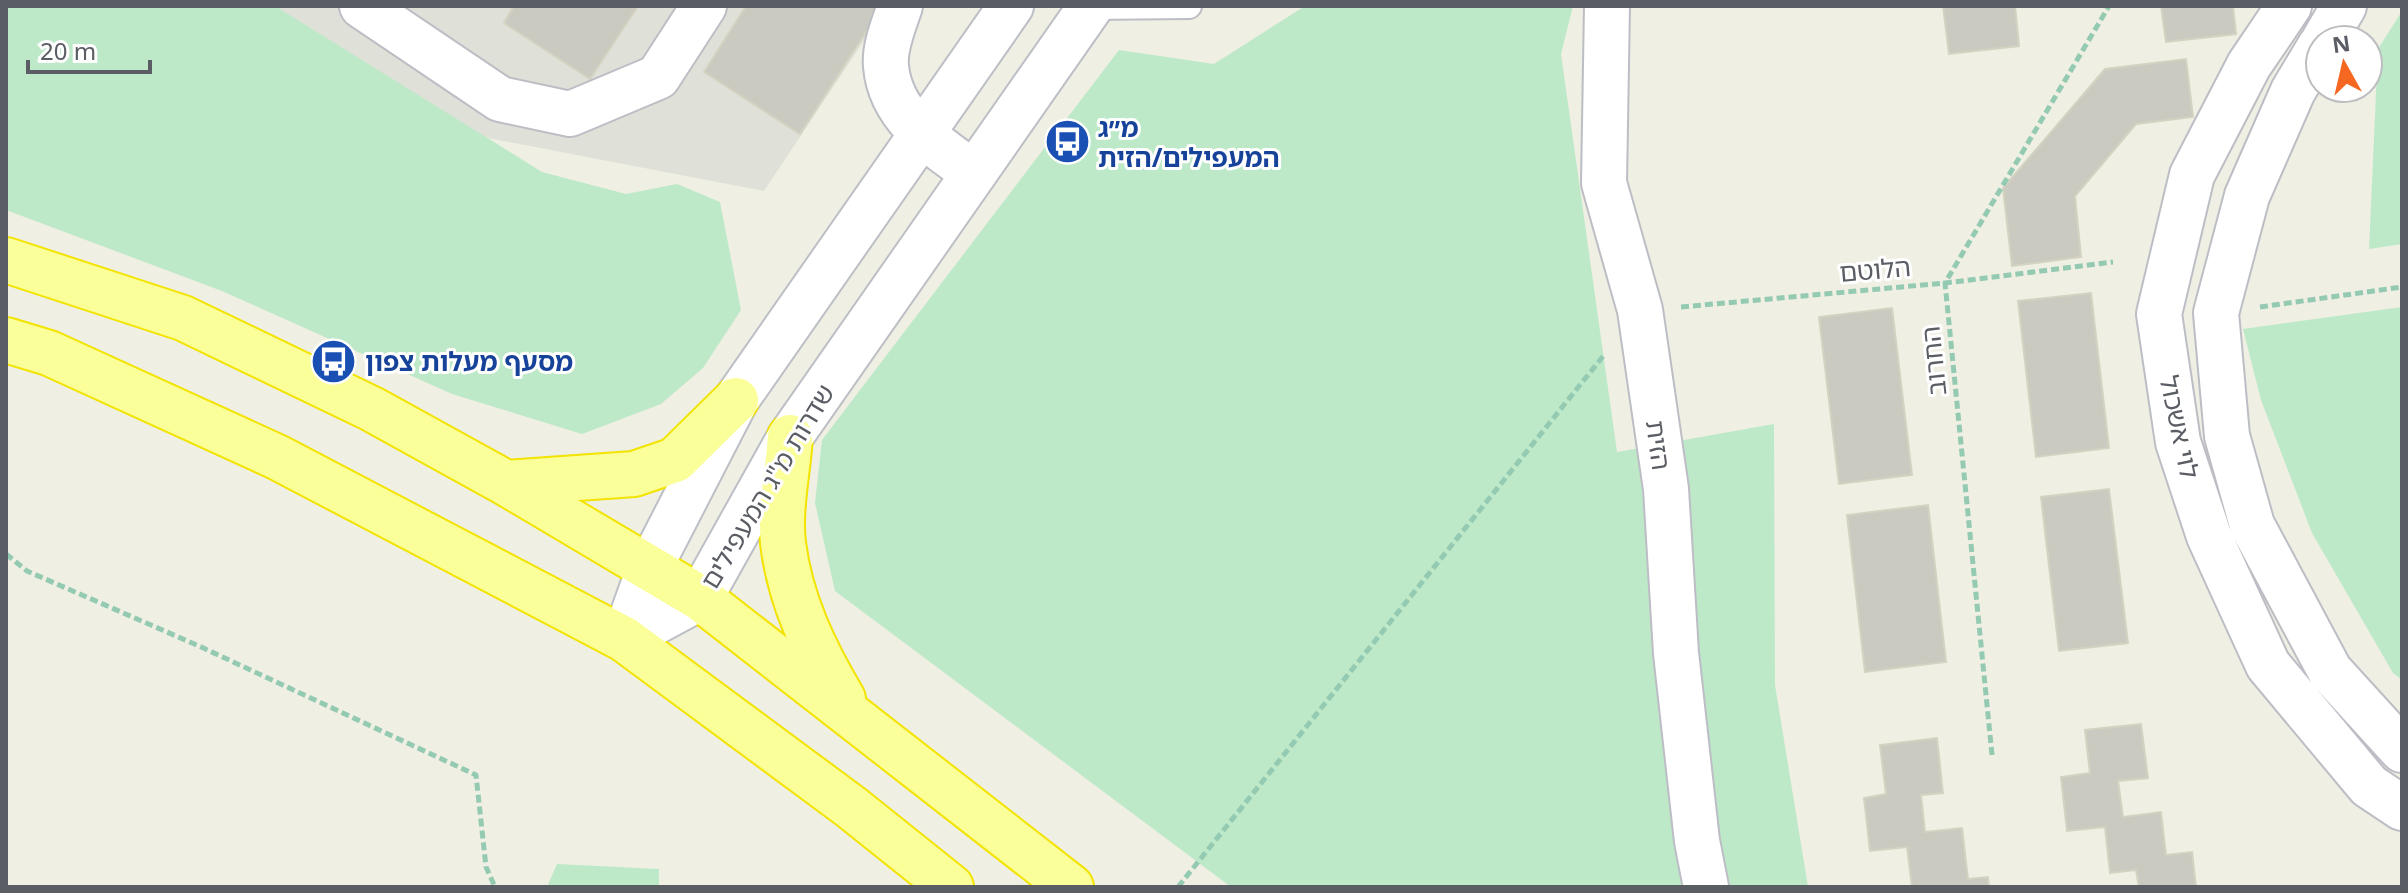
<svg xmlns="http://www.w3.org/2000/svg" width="2408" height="893" viewBox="0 0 2408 893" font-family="'Noto Sans','Noto Sans Hebrew',sans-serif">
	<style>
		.industrial { fill: #dfe0d7 }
		.green { fill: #bde9c8 }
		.building { fill: #cacac0; stroke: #d4d3c1; stroke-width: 2 }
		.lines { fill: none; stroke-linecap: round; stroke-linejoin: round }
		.service-casing { stroke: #bdbec5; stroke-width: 28 }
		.minor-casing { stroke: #bdbec5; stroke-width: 48 }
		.tertiary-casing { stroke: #bdbec5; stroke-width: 48 }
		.secondary-casing { stroke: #bdbfc7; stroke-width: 48 }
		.trunk-casing { stroke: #f2e300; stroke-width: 48 }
		.path { stroke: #95cab2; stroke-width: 5; stroke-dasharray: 8 4; stroke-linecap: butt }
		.service { stroke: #fff; stroke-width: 24 }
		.minor { stroke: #fff; stroke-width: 44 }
		.tertiary { stroke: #fff; stroke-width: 44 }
		.secondary { stroke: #fff; stroke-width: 44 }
		.trunk { stroke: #fbff99; stroke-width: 44 }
		.labels { text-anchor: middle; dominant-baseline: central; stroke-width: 6; stroke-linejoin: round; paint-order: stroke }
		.transit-label { font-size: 26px; font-weight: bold; fill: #164399; stroke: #fff; text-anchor: start }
		.street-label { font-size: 26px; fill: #5b5d65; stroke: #fff }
	</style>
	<rect width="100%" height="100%" fill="#efefe3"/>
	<path class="industrial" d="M6 6H887L764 191 35 51Z"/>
	<path class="green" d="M6 6H275L542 172 626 194 677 184 720 202 741 310 703 368 661 404 582 434 452 394 222 291 6 210Z
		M1305 6H1573L1561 54 1617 452 1774 424 1775 685 1808 887H1231L835 591 815 503 822 440 1119 50 1214 64Z
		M2402 11V244L2369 249 2378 49Z
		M2402 307V680L2393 673 2312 533 2261 400 2243 329Z
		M557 864 659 869V887H547Z"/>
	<path class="building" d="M514 6H638L590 79 504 23Z
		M746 6H883L800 134 704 72Z
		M1943 6H2015L2019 46 1949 54Z
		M2161 6H2233L2236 34 2166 42Z
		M2186 59 2193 117 2136 124 2075 196 2081 257 2012 266 2003 188 2105 69Z
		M2091 293 2109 448 2036 457 2018 301Z
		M1892 308 1912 475 1839 484 1819 317Z
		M2109 489 2128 643 2059 651 2041 497Z
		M1928 505 1946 662 1865 672 1847 515Z
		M2141 724 2148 778 2118 781 2123 817 2161 812 2166 855 2192 852 2196 887H2139L2136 870 2110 873 2105 827 2067 831 2061 777 2090 773 2085 730Z
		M1937 738 1943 793 1921 795 1925 832 1962 828 1968 879 1988 877 1989 887H1912L1907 847 1870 851 1864 798 1886 794 1880 745Z"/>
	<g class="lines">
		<defs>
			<path id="service" d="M1090 7 1189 6"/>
			<path id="minor" d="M362 6 500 99 570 114 658 77 704 6
				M900 6C894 24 884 47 886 66 890 117 937 147 974 173
				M1607 6 1604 183 1640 310 1666 489 1676 653 1697 841 1706 887"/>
			<path id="tertiary" d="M2289 6 2249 65 2192 175 2159 314 2178 442 2209 536 2268 665 2369 786 2402 808
				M2324 40 2344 6
				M2320 46 2293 91 2247 196 2216 313 2227 436 2252 525 2330 671 2402 750"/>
			<path id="secondary" d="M624 639 700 598 790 437 1091 6
				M624 639 649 569 736 400 1011 6"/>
			<path id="trunk" d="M6 260 183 318 372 409 506 483 700 598 1071 887
				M6 340 49 353 277 457 624 639 851 807 951 887
				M790 437C788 470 779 509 783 543 790 600 814 650 843 699
				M506 483 634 474 675 460 736 400"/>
		</defs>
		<use href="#service" class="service-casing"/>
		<use href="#minor" class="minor-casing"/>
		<use href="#tertiary" class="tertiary-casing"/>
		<use href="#secondary" class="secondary-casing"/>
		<use href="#trunk" class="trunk-casing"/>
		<path class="path" d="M1681 307 1945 283 2113 262
			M2260 307 2402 287
			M6 554 27 571 199 646 476 775 486 867 495 887
			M1992 755 1945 283 2109 6
			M1178 887 1604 355"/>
		<use href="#service" class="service"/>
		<use href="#minor" class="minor"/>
		<use href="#tertiary" class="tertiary"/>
		<use href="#secondary" class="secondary"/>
		<use href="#trunk" class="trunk"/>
	</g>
	<defs>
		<symbol id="bus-disc" viewBox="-11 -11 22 22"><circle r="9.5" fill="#1a4fb4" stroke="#fff"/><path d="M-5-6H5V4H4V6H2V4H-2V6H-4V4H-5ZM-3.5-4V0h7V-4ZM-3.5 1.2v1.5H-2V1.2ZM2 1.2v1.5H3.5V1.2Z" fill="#fff"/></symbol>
	</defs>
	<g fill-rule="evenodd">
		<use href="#bus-disc" x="1042" y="116" width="51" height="51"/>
		<use href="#bus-disc" x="308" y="336" width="51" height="51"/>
	</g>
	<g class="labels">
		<g class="transit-label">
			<text x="1098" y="127">מ״ג<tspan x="1098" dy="30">המעפילים/הזית</tspan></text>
			<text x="365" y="361">מסעף מעלות צפון</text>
		</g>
		<g class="street-label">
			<text transform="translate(1875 269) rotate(-5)">הלוטם</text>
			<text transform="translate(1933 361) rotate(-96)">החרוב</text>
			<text transform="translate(2180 427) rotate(78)">לוי אשכול</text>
			<text transform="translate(1659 445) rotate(82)">הזית</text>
			<text transform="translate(767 486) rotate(-59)">שדרות מ"ג המעפילים</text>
		</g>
	</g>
	<rect width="2408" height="893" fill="none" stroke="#5b5d65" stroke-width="16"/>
	<g transform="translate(2344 64) rotate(352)"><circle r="38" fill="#ffffff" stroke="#bdbec1" stroke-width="2"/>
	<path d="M0-6L14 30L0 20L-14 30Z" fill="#f66821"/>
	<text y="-12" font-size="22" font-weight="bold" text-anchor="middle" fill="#5b5d65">N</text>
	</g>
	<path d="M28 60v12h122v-12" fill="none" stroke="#5b5d65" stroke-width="4"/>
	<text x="40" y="60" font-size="24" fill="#5b5d65" stroke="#ffffff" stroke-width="6" paint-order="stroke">20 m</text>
</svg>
